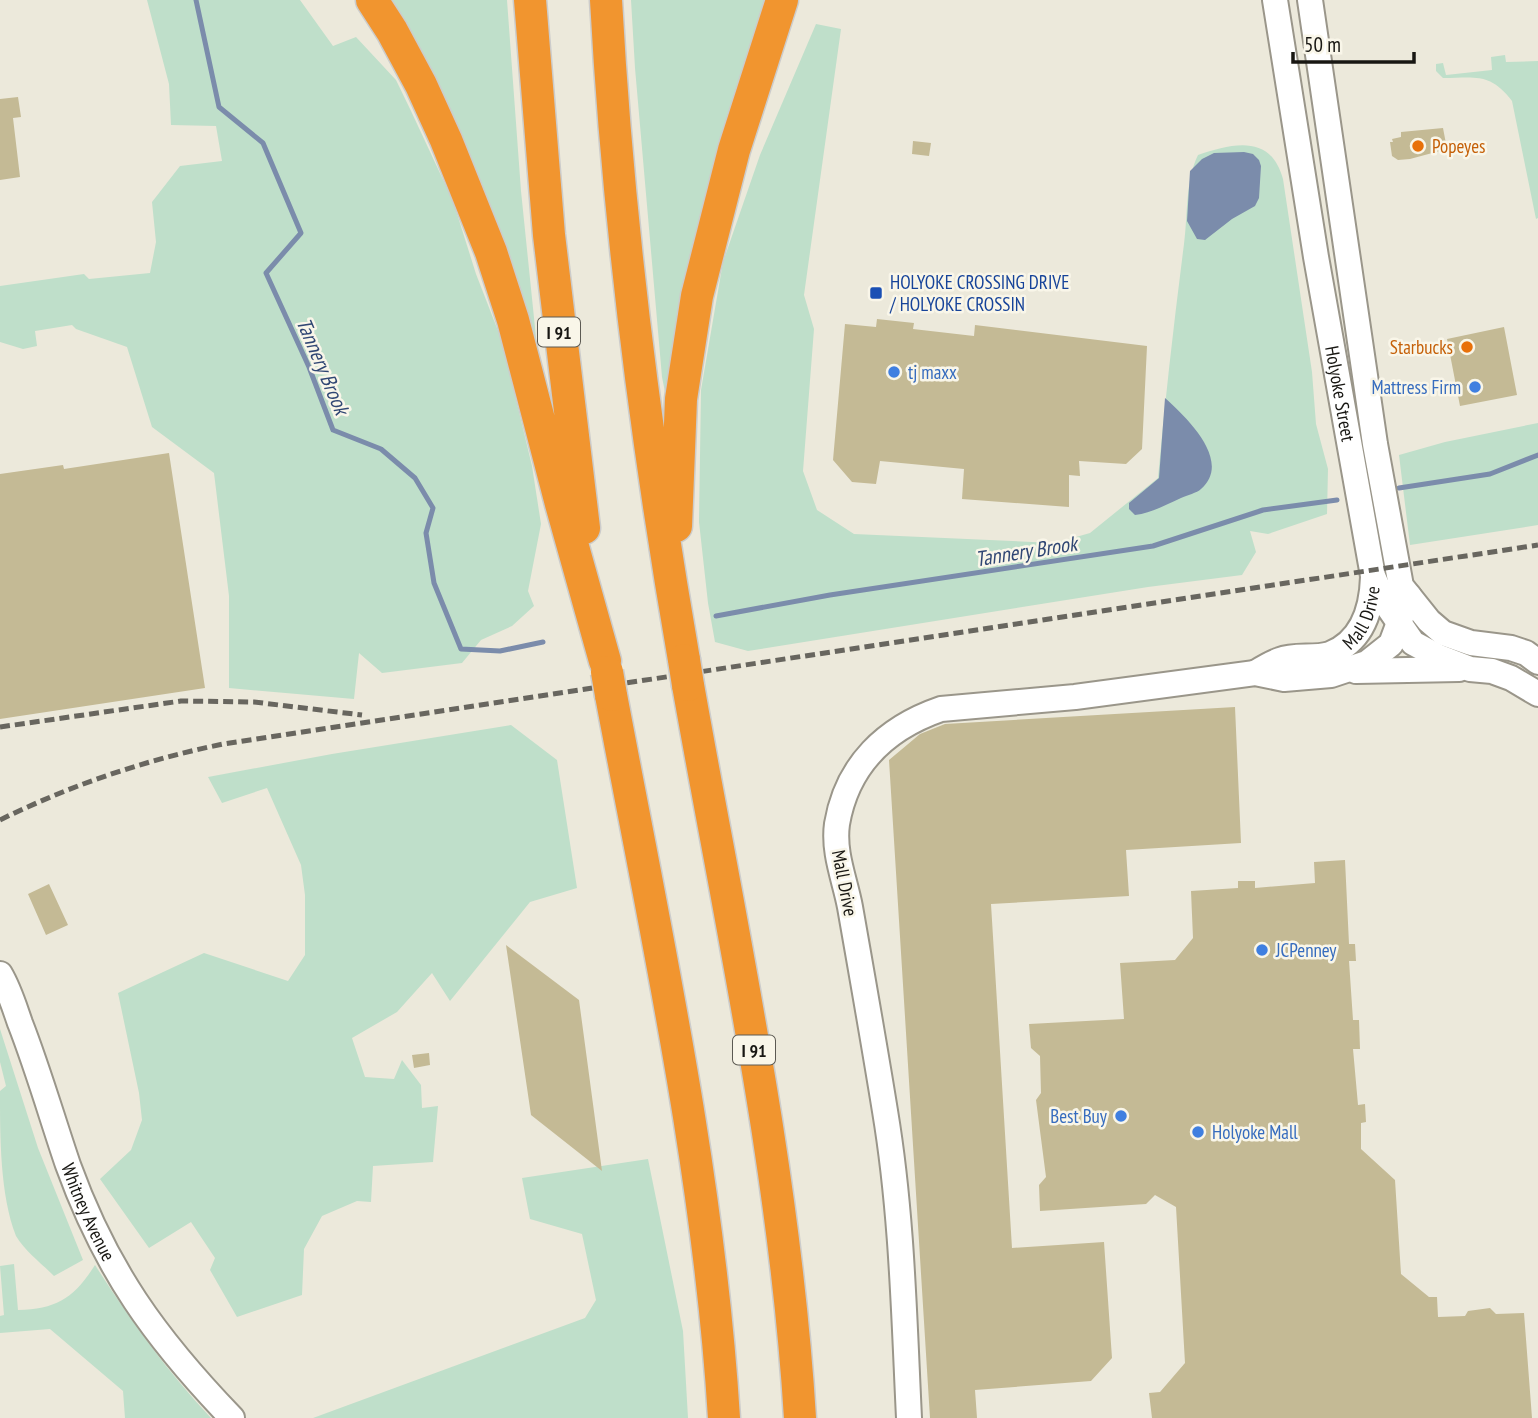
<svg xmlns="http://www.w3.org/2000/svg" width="1538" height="1418" viewBox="0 0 1538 1418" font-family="'PT Sans Narrow',sans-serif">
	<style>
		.green { fill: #bfdfca }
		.water { fill: #7b8cab }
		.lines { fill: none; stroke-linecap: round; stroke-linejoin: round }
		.stream { stroke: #7b8cab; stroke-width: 5 }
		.building { fill: #c4ba95 }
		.secondary-casing { stroke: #9a968a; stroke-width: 28 }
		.highway-casing { stroke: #cccccb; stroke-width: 35 }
		.secondary { stroke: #fff; stroke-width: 24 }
		.highway { stroke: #f1952f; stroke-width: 32 }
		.rail { stroke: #68665f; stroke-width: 5; stroke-dasharray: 10 5; stroke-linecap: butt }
		.highway-bridge-casing { stroke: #cccccb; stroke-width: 35; stroke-linecap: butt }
		.highway-bridge { stroke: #f1952f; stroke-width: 32 }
		.food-dot { fill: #e8710a; stroke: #f9f6e9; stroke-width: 2.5 }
		.transit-dot { fill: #1a4fb4; stroke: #f9f6e9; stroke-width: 2.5 }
		.shop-dot { fill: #3f7fe0; stroke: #f9f6e9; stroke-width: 2.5 }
		.labels { text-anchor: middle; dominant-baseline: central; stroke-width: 5; stroke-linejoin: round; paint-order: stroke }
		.shield { fill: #f9f6e9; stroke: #5c5a53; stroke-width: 2 }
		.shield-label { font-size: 18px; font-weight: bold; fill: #181713 }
		.food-label { font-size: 19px; fill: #c56008; stroke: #f9f6e9; text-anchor: start }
		.transit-label { font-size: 19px; fill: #164399; stroke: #f9f6e9; text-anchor: start }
		.shop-label { font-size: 19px; fill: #366cbe; stroke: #f9f6e9; text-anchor: start }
		.street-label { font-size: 19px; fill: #181713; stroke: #f9f6e9 }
		.water-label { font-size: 21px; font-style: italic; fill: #2f4673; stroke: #f9f6e9 }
	</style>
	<rect width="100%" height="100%" fill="#ece9db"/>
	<path class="green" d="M147 0H300L333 46 356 37 396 80 411 111 453 201 476 274 502 341 532 466 541 524 528 591 534 606 512 626 481 640 462 663 382 673 359 653 354 699 229 688V596L214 473 152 427 127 347 76 329 72 325 35 331 37 346 23 349 0 342V286L84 274 89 279 150 273 156 242 152 202 180 166 222 161 216 126 171 125 169 84Z
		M390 0H507L521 191 541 386Z
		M631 0H765L737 105 668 407 662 377 635 68Z
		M816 24 841 29 804 295 814 329 803 471 817 510 854 534 1055 543 1090 533 1158 478C1165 400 1174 322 1184 244 1188 214 1185 182 1198 155 1233 143 1271 134 1283 179L1312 372 1316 424 1328 469 1327 514 1268 534 1250 531 1256 552 1242 575 1148 587 748 651 715 642 708 603 699 522 701 390 723 262 760 155Z
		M1505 55 1506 62 1538 61V218L1536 219 1512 101C1490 72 1475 78 1443 78L1436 71V64L1443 63 1446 75 1492 70 1491 57Z
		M1538 423V525L1410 545 1399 455 1445 442Z
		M511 725 557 760 577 888 530 902 450 1001 432 973 397 1012 352 1038 365 1077 394 1079 402 1060 421 1085 422 1108 438 1106 433 1162 373 1166 371 1202 357 1201 322 1216 304 1249 302 1295 237 1317 210 1270 215 1258 191 1222 149 1248 100 1179 131 1150 142 1120 139 1093 118 993 204 953 288 981 305 955V895L301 865 267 788 222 803 208 777 332 754Z
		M0 1029 38 1148 83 1260 54 1276C42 1264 25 1251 16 1236 0 1195 0 1137 0 1091L6 1086 0 1062Z
		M648 1159 683 1331 688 1418H313L585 1318 596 1300 582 1234 530 1219 522 1178Z
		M14 1264 18 1310C57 1309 74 1298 95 1265 131 1321 166 1370 211 1418H125L123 1391 50 1329 0 1333V1316L4 1315 0 1266Z"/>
	<path class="water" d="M1244 152 1253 154 1259 160 1261 166 1259 198 1255 206 1232 219 1205 240 1197 239 1187 221 1190 171 1202 159 1214 153Z
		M1165 398C1186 417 1233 461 1201 489 1197 493 1187 495 1181 498 1165 505 1152 513 1135 515L1129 509V503L1159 478Z"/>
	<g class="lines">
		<path class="stream" d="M196 0 219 107 263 143 301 233 266 273 309 367 333 430 381 449 415 478 433 508 426 533 434 583 461 649 500 651 543 642
			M1399 488 1490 474 1538 455
			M716 616 830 595 1153 546 1263 510 1337 500"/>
	</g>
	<path class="building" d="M18 97 21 117 13 118 20 177 0 180V99Z
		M1443 128 1447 149 1410 159 1398 160 1392 156 1390 142H1393L1392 139 1401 137V132Z
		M913 141 931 143 929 156 912 154Z
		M877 319 914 323 913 329 974 336 975 325 1147 346 1142 449 1126 464 1079 461 1080 476 1069 475V507L962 499 964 469 880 461 876 484 852 482 833 460 845 324 876 327Z
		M1504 327 1517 395 1460 406 1447 339Z
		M169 453 205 688 0 719V474L63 465 64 469Z
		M1235 707 1241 843 1126 850 1129 896 991 904 1012 1248 1104 1242 1112 1358 1091 1381 975 1390 977 1418H930L889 760 920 734 945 724Z
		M1345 860 1349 944H1355L1356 961H1349L1353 1020H1359L1360 1049H1353L1358 1105 1365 1104 1366 1122 1361 1123V1149L1395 1180 1401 1274 1429 1297H1437L1438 1317 1465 1316 1468 1311 1490 1308 1496 1314 1524 1313 1532 1418H1152L1149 1393 1160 1392 1185 1363 1176 1207 1155 1195 1146 1204 1040 1211 1039 1185 1046 1177 1036 1100 1041 1093 1040 1056 1031 1048 1029 1024 1124 1019 1120 963 1175 960 1193 938 1191 891 1238 888V881H1255V888L1315 883 1314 862Z
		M49 884 68 925 46 935 28 894Z
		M506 945 579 1000 602 1171 531 1115Z
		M429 1053 430 1065 414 1068 412 1055Z"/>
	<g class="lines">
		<defs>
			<g id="secondary">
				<path id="s1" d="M1275 0 1316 257 1373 576 1384 601 1413 643 1439 657 1470 669 1492 671 1511 678 1538 694"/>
				<path d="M1310 0 1375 444 1401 586 1429 621 1443 633 1471 643 1511 648 1526 653 1538 662"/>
				<path d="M1356 671 1459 669"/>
				<path id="s2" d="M1255 673C1263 668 1271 663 1280 660 1295 654 1314 659 1330 654 1363 641 1372 609 1373 577"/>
				<path id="s3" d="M0 974C9 989 14 1006 20 1023 38 1069 52 1118 68 1165 106 1270 155 1338 232 1418"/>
				<path d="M909 1418C904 1315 902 1213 885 1111 874 1043 862 975 850 907 845 880 833 853 837 824 847 765 886 728 941 709L1075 697 1255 673 1284 679 1331 675 1367 663 1391 644 1409 596"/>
			</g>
			<path id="highway" d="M372 0 392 31 421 85 446 140 491 252 513 320 561 504 605 661
				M530 0 549 235 584 528
				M606 0C618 222 646 442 684 660
				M676 526 681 399 697 296 734 150 782 0
				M688 685C731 928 785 1171 800 1418
				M611 695C656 935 709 1174 724 1418"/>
		</defs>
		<use href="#secondary" class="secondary-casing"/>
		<use href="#highway" class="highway-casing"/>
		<use href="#secondary" class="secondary"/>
		<use href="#highway" class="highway"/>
		<path class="rail" d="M0 727 181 701 254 702 362 715
			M0 820C71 785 145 760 223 744L1538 545"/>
		<defs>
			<path id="highway-bridge" d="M684 660 688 685
				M607 672 611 695"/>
		</defs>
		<use href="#highway-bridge" class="highway-bridge-casing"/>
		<use href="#highway-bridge" class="highway-bridge"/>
	</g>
	<g class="food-dot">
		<circle cx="1418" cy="146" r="7"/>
		<circle cx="1467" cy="347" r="7"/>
	</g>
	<rect class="transit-dot" x="869" y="286" width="14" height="14" rx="3.5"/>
	<g class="shop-dot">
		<circle cx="894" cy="372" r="7"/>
		<circle cx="1475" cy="387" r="7"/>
		<circle cx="1262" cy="950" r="7"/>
		<circle cx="1121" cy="1116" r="7"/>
		<circle cx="1198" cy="1132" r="7"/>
	</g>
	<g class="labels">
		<g class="shield">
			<rect x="538" y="317.5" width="42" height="29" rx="5"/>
			<rect x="733" y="1035.5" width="42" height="29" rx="5"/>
		</g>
		<g class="shield-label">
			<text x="559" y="332">I 91</text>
			<text x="754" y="1050">I 91</text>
		</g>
		<g class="food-label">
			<text x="1432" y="146">Popeyes</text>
			<text x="1453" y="347" text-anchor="end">Starbucks</text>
		</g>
		<g class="transit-label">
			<text x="890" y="282">HOLYOKE CROSSING DRIVE<tspan x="890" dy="22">/ HOLYOKE CROSSIN</tspan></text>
		</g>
		<g class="shop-label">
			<text x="908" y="372">tj maxx</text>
			<text x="1461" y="387" text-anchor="end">Mattress Firm</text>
			<text x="1276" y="950">JCPenney</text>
			<text x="1107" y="1116" text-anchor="end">Best Buy</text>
			<text x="1212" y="1132">Holyoke Mall</text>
		</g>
		<g class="street-label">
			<text stroke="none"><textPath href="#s1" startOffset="399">Holyoke Street</textPath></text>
			<text stroke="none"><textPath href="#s2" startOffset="130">Mall Drive</textPath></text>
			<text transform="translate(845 883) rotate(79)">Mall Drive</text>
			<text stroke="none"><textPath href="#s3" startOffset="254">Whitney Avenue</textPath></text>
		</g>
		<g class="water-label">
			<text transform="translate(323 366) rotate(67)">Tannery Brook</text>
			<text transform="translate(1026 551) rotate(-9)">Tannery Brook</text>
		</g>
	</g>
	<path d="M1293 52v10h121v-10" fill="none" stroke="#181713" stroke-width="3.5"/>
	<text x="1304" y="52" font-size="21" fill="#181713" stroke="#f9f6e9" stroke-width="5" paint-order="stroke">50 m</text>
</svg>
